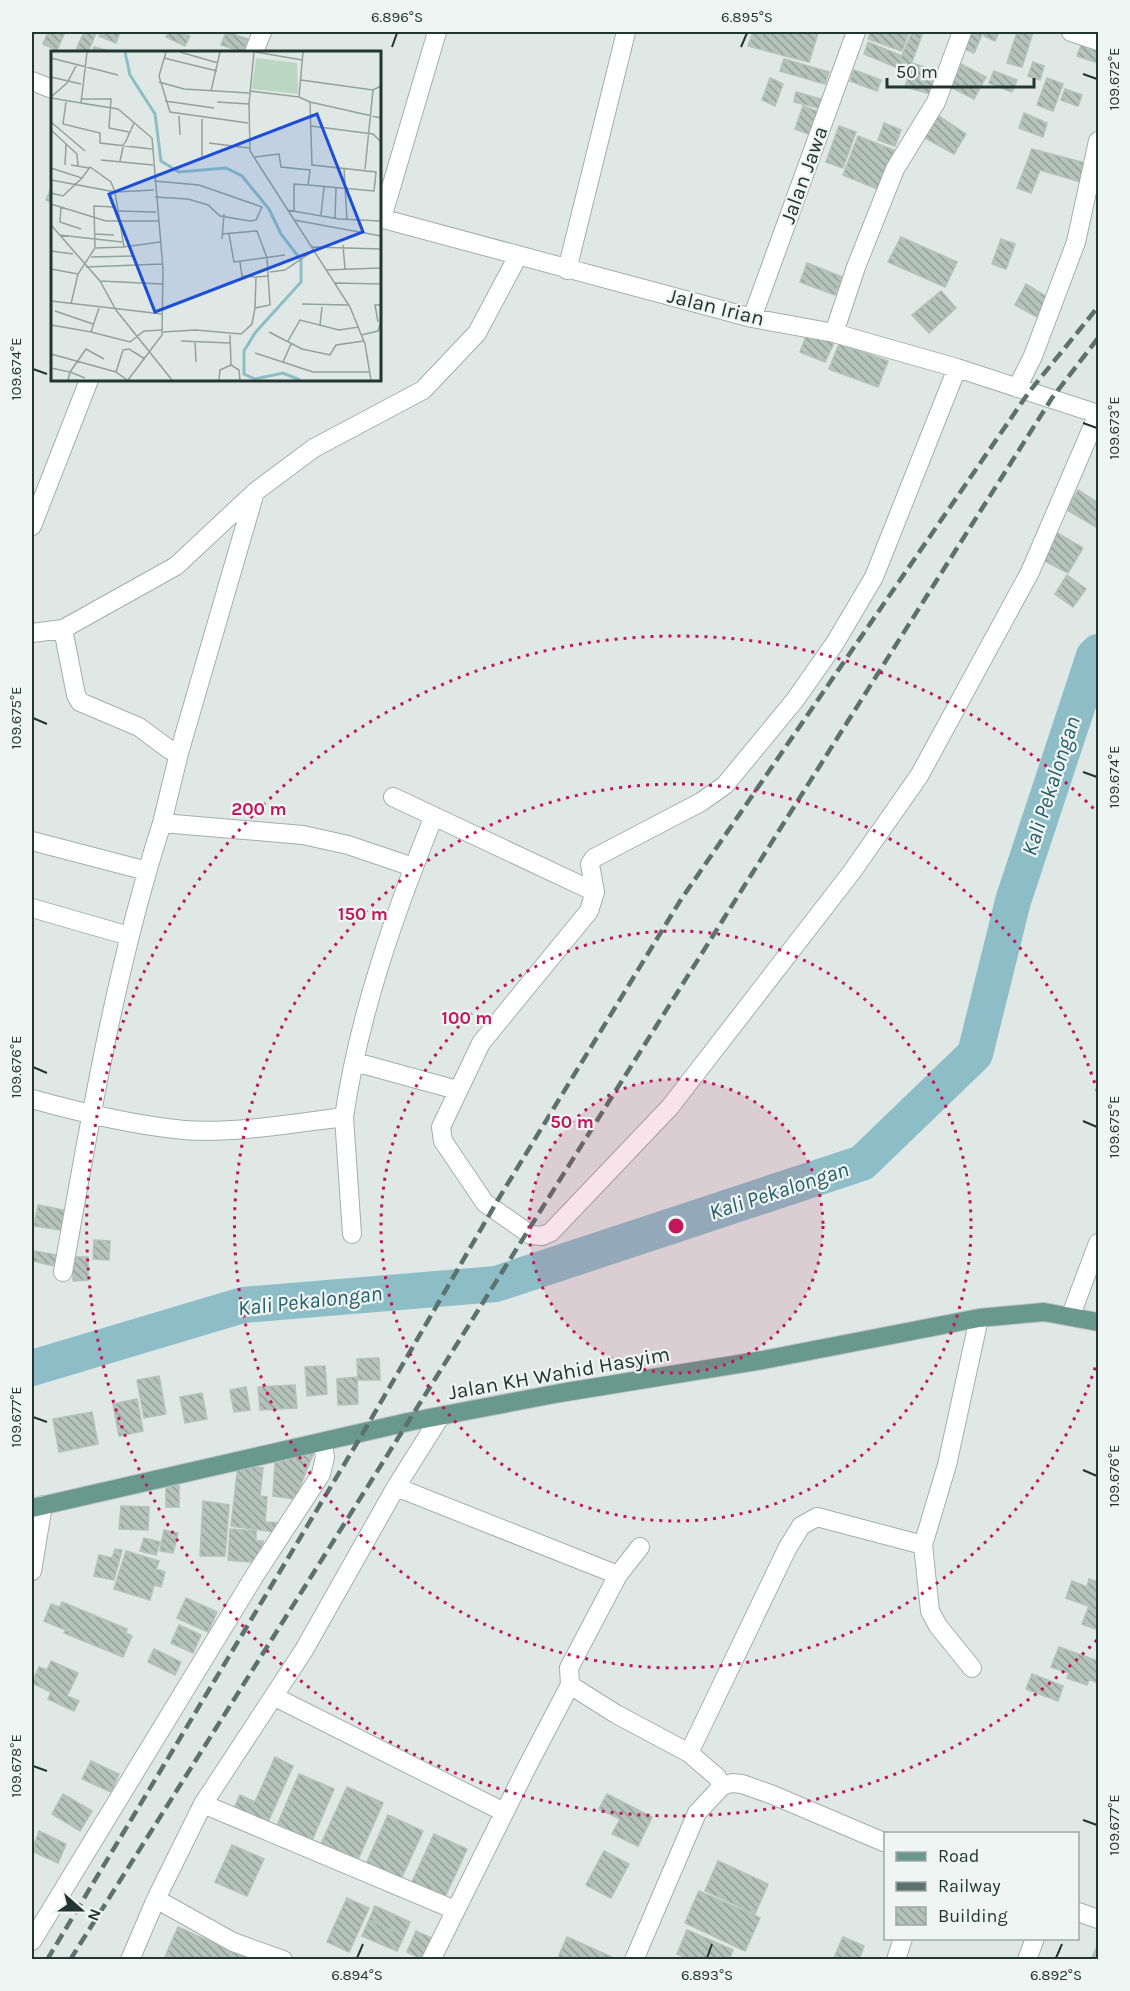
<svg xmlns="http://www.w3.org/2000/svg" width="1130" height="1991" viewBox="0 0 1130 1991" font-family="Karla,sans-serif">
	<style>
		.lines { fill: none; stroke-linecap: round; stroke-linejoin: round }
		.river { stroke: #8dbec7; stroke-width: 36 }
		.building { fill: url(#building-back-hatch); stroke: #b3c1bb; stroke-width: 1.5 }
		.minor-casing { stroke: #a3afab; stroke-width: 20 }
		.major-casing { stroke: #bdc3c1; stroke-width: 20 }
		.minor { stroke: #fff; stroke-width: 18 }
		.major { stroke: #69998d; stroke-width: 18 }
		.rail { stroke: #5c726c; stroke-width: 4.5; stroke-dasharray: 12 6; stroke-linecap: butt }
		.ticks { fill: none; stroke: #223631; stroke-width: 2 }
		.ring { fill: none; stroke: #c2185b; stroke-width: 3; stroke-dasharray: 3 6 }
		.labels { text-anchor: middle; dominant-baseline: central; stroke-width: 4.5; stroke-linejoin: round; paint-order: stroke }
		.street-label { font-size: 21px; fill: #223631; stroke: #eff5f2 }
		.water-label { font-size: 22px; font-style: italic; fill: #245e6a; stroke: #eff5f2 }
		.inset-river { fill: none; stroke: #8dbec7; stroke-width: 3 }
		.inset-road { fill: none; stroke: #93a19c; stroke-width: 1.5 }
		.view { fill: #1d4ed8; fill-opacity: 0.15; stroke: #1d4ed8; stroke-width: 3 }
		.inset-edge { fill: none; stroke: #223631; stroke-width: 3 }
		.centre { fill: #c2185b; stroke: #eff5f2; stroke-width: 3 }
		.ring-label { font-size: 18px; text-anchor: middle; font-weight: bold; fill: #c2185b; stroke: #eff5f2; stroke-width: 4.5; stroke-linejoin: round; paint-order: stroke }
		.neatline { fill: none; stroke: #223631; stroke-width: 2 }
		.ticks-label { font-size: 15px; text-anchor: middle; fill: #223631 }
	</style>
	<defs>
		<pattern id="building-back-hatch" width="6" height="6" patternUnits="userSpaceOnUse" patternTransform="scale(1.5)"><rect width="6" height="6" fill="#b5c3bd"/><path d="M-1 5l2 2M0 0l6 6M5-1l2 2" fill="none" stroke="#939f9a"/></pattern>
	</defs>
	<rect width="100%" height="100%" fill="#dfe8e4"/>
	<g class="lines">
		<path class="river" d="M32 1368 243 1305 496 1284 862 1163 975 1054 1013 901 1094 656 1098 652"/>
	</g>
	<path class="building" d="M48 32H65L57 50 43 44Z
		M84 32 96 33 88 52H75Z
		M101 32H120L116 43 99 36Z
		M169 32H180L190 36 185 46 166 37Z
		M226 32 248 39 243 52 221 45Z
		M753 32H814L818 33 809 62 748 46Z
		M871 32H909L902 51 868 39Z
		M912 32 922 35 908 72 864 54 868 42 902 56Z
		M966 32H983L974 53 960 47Z
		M985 32H999L995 41 984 36Z
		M1017 32H1033L1022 67 1007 63Z
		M1083 40 1098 46V63L1077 56Z
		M94 47 110 51V52H92Z
		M784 59 829 72 825 84 780 71Z
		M1033 62 1044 66 1040 80 1028 76Z
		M912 63 943 73 935 95 905 87Z
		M961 64 986 77 974 99 950 87Z
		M854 70 881 80 877 91 850 81Z
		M994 71 1017 80 1012 92 989 83Z
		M770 78 783 84 775 106 762 100Z
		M1047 78 1063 84 1053 111 1037 105Z
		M1065 89 1082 95 1078 106 1061 100Z
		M796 92 821 99 819 108 794 102Z
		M803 106 819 112 811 135 795 129Z
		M1024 113 1047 123 1043 137 1019 128Z
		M937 115 966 134 954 154 925 138Z
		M884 123 901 130 895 146 878 140Z
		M839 126 856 132 843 168 826 162Z
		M858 136 896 151 880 190 843 175Z
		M1032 149 1089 164 1081 182 1040 170 1031 193 1017 188Z
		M51 189 52 190V203L46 200Z
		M901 237 957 262 945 287 888 262Z
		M1001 239 1015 244 1006 269 992 264Z
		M807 263 842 277 835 295 800 282Z
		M1026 284 1047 297 1037 317 1015 305Z
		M941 291 956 308 929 333 912 315Z
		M807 334 834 343 825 362 800 352Z
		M839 344 888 361 878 387 829 369Z
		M1078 490 1098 503V522L1096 527 1067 510Z
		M1054 531 1083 548 1068 573 1039 558Z
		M1067 575 1086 589 1073 607 1055 594Z
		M38 1205 69 1211 66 1231 34 1226Z
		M94 1240 110 1241 109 1260 93 1259Z
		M35 1251 62 1256 59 1267 33 1261Z
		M73 1257H88V1280L73 1281Z
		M379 1358 380 1380H358L357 1359Z
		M325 1366 327 1394 307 1396 305 1367Z
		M159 1376 166 1414 144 1418 137 1380Z
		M357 1377 358 1404 338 1405 337 1379Z
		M295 1385 297 1408 260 1410 258 1387Z
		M246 1387 250 1410 234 1412 230 1390Z
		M202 1393 207 1419 185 1423 180 1397Z
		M137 1399 143 1431 119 1436 113 1404Z
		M92 1412 98 1444 59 1452 53 1419Z
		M314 1452 295 1499 273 1496 275 1462Z
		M238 1465 263 1468 260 1496 267 1497 265 1522 282 1523 281 1533 231 1526Z
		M166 1485H179V1507H166Z
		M203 1501 229 1505 225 1556H200Z
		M121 1506 149 1507 148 1530 119 1529Z
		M230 1529 256 1531V1541H263L261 1563 228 1560Z
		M164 1530 178 1533 173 1553 160 1551Z
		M144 1538 160 1542 156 1555 140 1551Z
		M115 1549 122 1550 114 1580 94 1576 99 1555 112 1558Z
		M126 1551 159 1561 156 1569 165 1572 161 1587 154 1585 150 1600 114 1589Z
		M1089 1579 1098 1582V1630L1082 1624 1089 1606 1066 1598 1072 1581 1087 1587Z
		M186 1598 217 1612 208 1632 177 1618Z
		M62 1602 127 1629 126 1633 132 1636 123 1657 64 1633 66 1630 44 1621 51 1604 60 1607Z
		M179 1625 201 1635 193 1653 171 1643Z
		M1059 1647 1098 1661V1683L1089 1679 1087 1685 1067 1678 1069 1673 1051 1667Z
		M154 1649 181 1662 175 1675 148 1662Z
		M51 1661 78 1673 67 1696 79 1701 74 1711 48 1699 51 1692 32 1683 39 1667 47 1670Z
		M1032 1674 1063 1686 1058 1701 1026 1689Z
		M275 1757 293 1766 268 1822 234 1808 240 1795 255 1802Z
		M91 1761 119 1774 111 1792 82 1779Z
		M299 1774 334 1789 310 1845 275 1830Z
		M347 1787 383 1803 356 1864 319 1848Z
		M63 1794 92 1811 80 1831 52 1814Z
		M607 1794 652 1817 638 1846 612 1834 620 1819 599 1809Z
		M388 1815 423 1831 401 1879 366 1864Z
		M39 1831 66 1844 58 1863 32 1851Z
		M434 1834 467 1849 445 1897 412 1882Z
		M232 1845 264 1859 247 1896 215 1882Z
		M604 1851 629 1864 611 1898 586 1885Z
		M718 1861 768 1884 755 1914 705 1891Z
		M699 1891 760 1918 745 1951 685 1923Z
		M347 1898 369 1908 349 1952 327 1942Z
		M375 1906 410 1922 404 1936 369 1920Z
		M369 1920 404 1936 397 1951 362 1936Z
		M178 1927 251 1960 164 1959Z
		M687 1930 733 1950 729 1960H692L677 1954Z
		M416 1931 436 1940 423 1960 407 1952Z
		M567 1937 618 1960H557Z
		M843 1937 864 1946 859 1960H833Z
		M1098 1944V1960H1091Z"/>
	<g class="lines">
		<defs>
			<path id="minor" d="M1071 32 1098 41
				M254 52 262 32
				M32 81 52 89
				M380 218 752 318 834 333 957 368 1098 414
				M382 218 437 32
				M567 270 626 32
				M752 318 856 32
				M834 333 856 267 895 169 936 102 962 32
				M957 368 874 577 835 643 795 700 725 785 701 802 594 858 590 864 595 892 589 911 481 1043 441 1127 443 1141 485 1203 531 1235 542 1236 551 1232 670 1107 851 873 919 776 1030 572 1098 414
				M1017 388 1033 356 1076 242 1098 141
				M32 526 89 380
				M63 629 76 695 80 702 139 727 170 750 179 753
				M32 633 63 629 176 566 253 494
				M393 797 595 892
				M162 823 179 753 255 492 314 448 423 390 477 333 518 256
				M32 841 147 871
				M32 908 129 936
				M355 1062 457 1090
				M32 1099C82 1113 132 1125 184 1130 232 1134 296 1123 344 1117 359 1014 395 912 434 816
				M344 1117 352 1234
				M63 1272C90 1121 115 969 162 823L303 835 348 845 413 867
				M1071 1315 1098 1243
				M396 1487 618 1575 569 1668 570 1685 616 1714 689 1753 787 1549 801 1526 817 1517 923 1545 947 1465 979 1318
				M923 1545 930 1611 938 1626 972 1668
				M32 1571 43 1505
				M618 1575 640 1547
				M275 1697 504 1812
				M689 1753 717 1777 722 1786
				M203 1804 455 1910
				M156 1899 233 1942 283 1960
				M1078 1912 1098 1919
				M32 1941 255 1575 321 1474 325 1457 322 1442
				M130 1960 156 1899 203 1804 304 1650 396 1487 440 1417
				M431 1960 527 1767 570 1685
				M634 1960 697 1813 722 1786 732 1783 742 1784 773 1795 886 1843
				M896 1960 903 1938
				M1027 1960 1035 1938"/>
			<path id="major" d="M32 1508 408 1422 560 1393 763 1360 979 1318 1044 1312 1098 1322"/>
		</defs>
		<use href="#minor" class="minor-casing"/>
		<use href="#major" class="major-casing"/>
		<use href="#minor" class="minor"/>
		<use href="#major" class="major"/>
		<path class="rail" d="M47 1960 363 1433 499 1198 680 901 1029 392 1098 307
			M70 1960C398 1440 723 917 1052 398L1098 338"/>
	</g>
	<path class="ticks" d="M392 47 397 33M741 47 747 33M1083 74 1097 79M33 369 47 374M1083 423 1097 428M33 718 47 724M1083 772 1097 777M33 1067 47 1073M1083 1121 1097 1127M33 1417 47 1422M1083 1470 1097 1476M33 1766 47 1771M1083 1820 1097 1825M357 1958 363 1944M707 1958 712 1944M1056 1958 1062 1944"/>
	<circle cx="676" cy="1226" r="147" fill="#c2185b" fill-opacity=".12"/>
	<g class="ring">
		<circle cx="676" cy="1226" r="147"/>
		<circle cx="676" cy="1226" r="295"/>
		<path d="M1098 1359A442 442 0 1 1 1098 1093"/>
		<path d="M1097 1640A590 590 0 1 1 1097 812"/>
	</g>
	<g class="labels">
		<g class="street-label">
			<text transform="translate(804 175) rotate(-70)">Jalan Jawa</text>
			<text transform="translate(716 307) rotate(14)">Jalan Irian</text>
			<text transform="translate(559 1373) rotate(-10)">Jalan KH Wahid Hasyim</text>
		</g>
		<g class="water-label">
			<text transform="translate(1051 786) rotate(-72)">Kali Pekalongan</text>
			<text transform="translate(779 1191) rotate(-18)">Kali Pekalongan</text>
			<text transform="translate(310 1301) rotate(-6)">Kali Pekalongan</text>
		</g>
	</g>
	<g transform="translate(51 51)">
		<rect width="330" height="330" fill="#dfe8e4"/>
		<path d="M205 7 246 12 247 43 201 38Z" fill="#bad7c2"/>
		<path class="inset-river" d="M74 1 79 24 104 63 110 110 128 121 175 117 191 125 218 158 230 183 250 209V231L204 282 193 300V323L204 328 232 322 249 329"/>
		<path class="inset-road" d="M36 1 30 52 67 58 101 87 112 218 111 284 77 329M115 1 108 25 119 61 197 72M129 1 167 12M203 1 198 53 199 100 299 256 314 293 320 329M205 1 251 9M0 7 67 24M113 7 166 20M0 26 30 33M250 29 322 39 330 35M108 31 133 38 198 42M160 40 169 1M199 40 248 46 252 1M0 46 16 32 26 13M248 46 259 51 261 114 325 121 323 140 257 134M0 47 30 52M30 48H60L58 77 78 81M114 50 163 57M15 51 12 73 49 82V92L101 98M166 51 198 53M259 51 330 67M128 65 129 84M0 71 34 100M260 75 322 83 330 91M0 79 26 103 27 115M74 92 83 72M158 92 198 97M204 106 228 103 230 116 259 119 257 134 243 133V160M151 108V68M50 109 102 114M69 110 73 92M14 114 15 93M20 114 38 117M0 117 31 127 12 145 0 142M293 117 296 169M314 118 322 39M31 127 39 116 60 131 64 141 103 139M0 129 64 141 73 196 109 191M103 130 148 134 211 156 205 169 199 170 169 165 157 154 137 148 104 146M0 153 55 170H107M10 156 9 171 30 178M236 159 288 168 330 170M65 160 105 161M270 164 273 136M284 168 285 137M243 169 330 185M0 174 49 230 65 259 121 329M44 183 63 184M178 183 183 211 234 204M8 184 71 191M171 188 173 163M292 194 294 218M261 196 330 198M45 197 73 196M0 200 22 203M40 206 81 205M189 211 191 225 204 226M35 216 111 213M0 218 27 223M275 219 330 217M219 221 234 219 262 200M49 230 111 233M284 232 330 233M0 250 111 263M20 253 27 223 44 197 43 155 63 156M251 253 297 254M204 257 205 226 218 225M4 260 42 273M327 271 324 254H330M0 274 40 281 48 257M269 274 271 256M40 281 79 291 93 280 112 279M112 281 145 279 190 283 201 273 204 257 219 254 216 207 206 180 171 183M218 281 251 298 279 304 285 294 313 290M179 284 180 314 188 319 189 329M310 284 327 280 330 270M130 290 179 292M144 290 145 311M237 290 249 269 288 279 308 276M204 302 262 321H319M0 303 65 321 76 329M232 311 240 293M0 317 19 321 17 329M65 321 72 299 78 298 94 308M34 327 19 321 35 298 53 308M168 329 169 319 180 314"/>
		<path class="view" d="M266 63 312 181 104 261 58 143Z"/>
		<rect width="330" height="330" class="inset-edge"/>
	</g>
	<circle cx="676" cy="1226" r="9" class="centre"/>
	<g class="ring-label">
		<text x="259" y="815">200 m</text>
		<text x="363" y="920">150 m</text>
		<text x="467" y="1024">100 m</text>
		<text x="572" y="1128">50 m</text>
	</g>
	<rect width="1130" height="1991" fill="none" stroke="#eff5f2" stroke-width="66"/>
	<rect x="884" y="1832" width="195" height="108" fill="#eff5f2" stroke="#9da9a5" stroke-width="1.5"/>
	<rect x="896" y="1852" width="30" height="9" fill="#69998d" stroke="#9da9a5" stroke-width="1.5"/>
	<text x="938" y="1862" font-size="18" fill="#223631">Road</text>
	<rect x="896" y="1882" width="30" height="9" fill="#5c726c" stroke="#9da9a5" stroke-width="1.5"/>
	<text x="938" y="1892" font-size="18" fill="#223631">Railway</text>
	<rect x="896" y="1907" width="30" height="18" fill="url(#building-back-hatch)" stroke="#9da9a5" stroke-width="1.5"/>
	<text x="938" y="1922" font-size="18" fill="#223631">Building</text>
	<g transform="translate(81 1910) rotate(111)" stroke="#eff5f2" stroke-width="4.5" paint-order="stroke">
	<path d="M0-4.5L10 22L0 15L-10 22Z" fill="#223631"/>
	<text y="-9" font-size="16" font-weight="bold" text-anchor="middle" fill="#223631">N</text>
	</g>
	<path d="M887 78v9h147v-9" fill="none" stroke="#223631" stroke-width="3"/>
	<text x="896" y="78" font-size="18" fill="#223631" stroke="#eff5f2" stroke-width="4.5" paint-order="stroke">50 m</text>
	<rect x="33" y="33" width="1064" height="1925" class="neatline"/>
	<g class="ticks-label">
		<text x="397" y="22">6.896°S</text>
		<text x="747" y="22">6.895°S</text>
		<text transform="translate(1114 79) rotate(-90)" y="5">109.672°E</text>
		<text transform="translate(16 369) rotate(-90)" y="5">109.674°E</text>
		<text transform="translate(1114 428) rotate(-90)" y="5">109.673°E</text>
		<text transform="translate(16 718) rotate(-90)" y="5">109.675°E</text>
		<text transform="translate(1114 777) rotate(-90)" y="5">109.674°E</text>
		<text transform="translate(16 1067) rotate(-90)" y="5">109.676°E</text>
		<text transform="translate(1114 1127) rotate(-90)" y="5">109.675°E</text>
		<text transform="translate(16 1417) rotate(-90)" y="5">109.677°E</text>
		<text transform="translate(1114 1476) rotate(-90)" y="5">109.676°E</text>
		<text transform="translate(16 1766) rotate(-90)" y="5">109.678°E</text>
		<text transform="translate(1114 1825) rotate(-90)" y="5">109.677°E</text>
		<text x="357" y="1980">6.894°S</text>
		<text x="707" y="1980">6.893°S</text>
		<text x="1056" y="1980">6.892°S</text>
	</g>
</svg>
